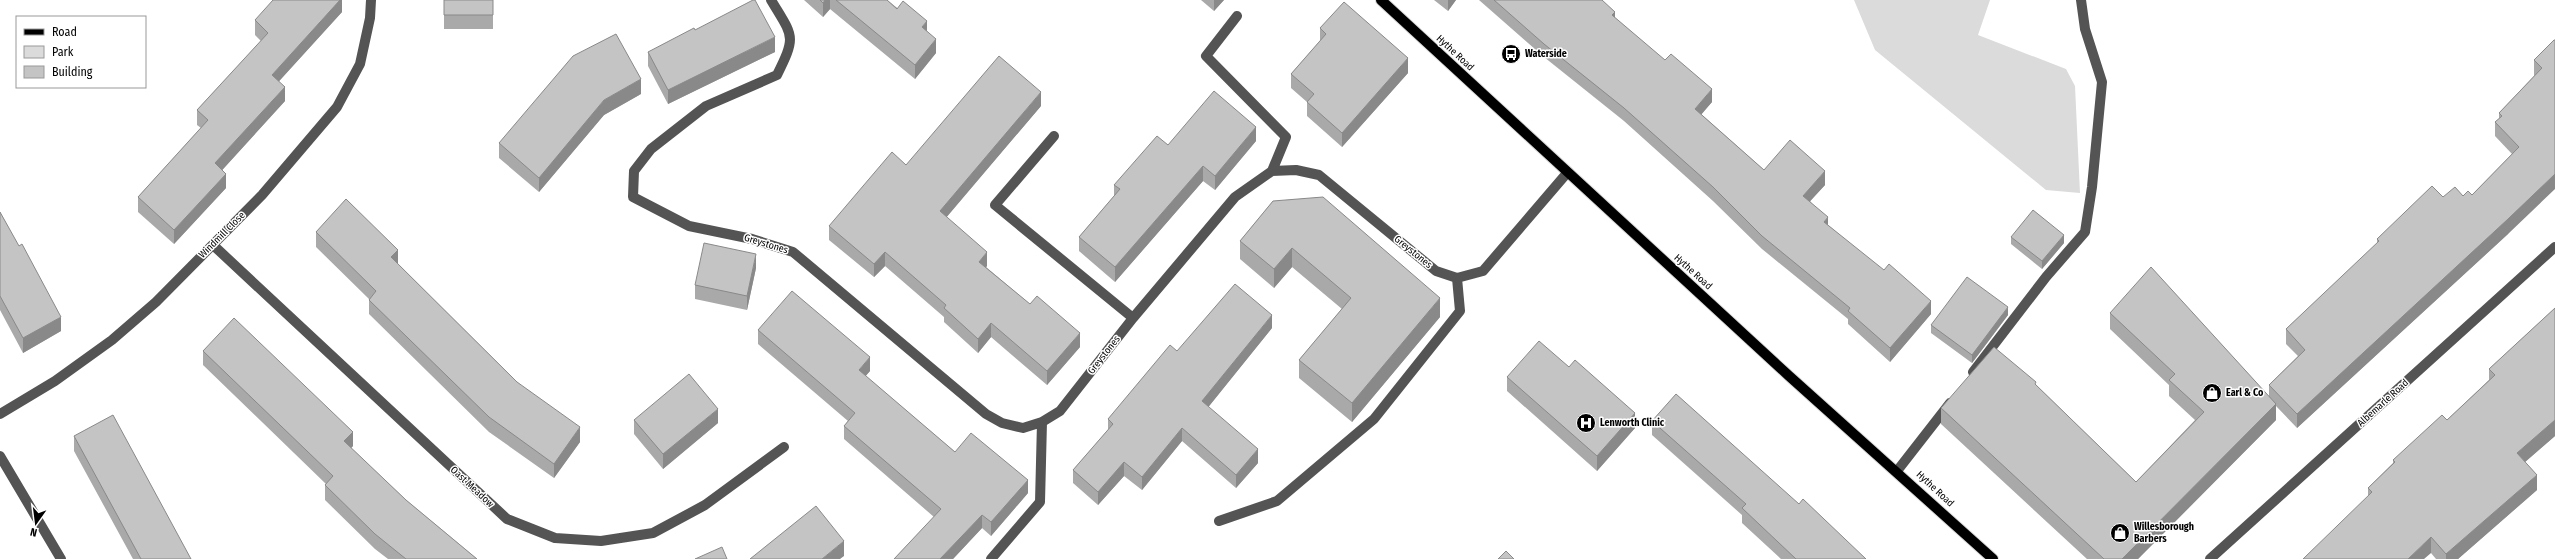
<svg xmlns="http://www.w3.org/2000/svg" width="2555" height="559" viewBox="0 0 2555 559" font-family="'Fira Sans Condensed',sans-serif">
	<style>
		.green { fill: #dbdbdb }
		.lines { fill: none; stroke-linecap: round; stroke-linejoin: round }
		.major-casing { stroke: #dbdbdb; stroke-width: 12 }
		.minor { stroke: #545454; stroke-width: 10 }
		.major { stroke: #000; stroke-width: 10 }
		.wall { fill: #a9a9a9 }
		.shaded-wall { fill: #898989 }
		.building { fill: #c4c4c4; stroke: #898989 }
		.labels { text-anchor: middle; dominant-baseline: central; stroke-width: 3; stroke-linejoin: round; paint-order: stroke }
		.street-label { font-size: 10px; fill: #000; stroke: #fff }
		.poi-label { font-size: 10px; font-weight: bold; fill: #000; stroke: #fff; text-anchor: start }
	</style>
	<rect width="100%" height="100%" fill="#fff"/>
	<path class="green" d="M1854 0H1990L1978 35 2066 69 2075 86 2080 193 2046 190 1875 50Z"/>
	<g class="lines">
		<defs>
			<path id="major" d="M1381 0 1788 375 1993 559"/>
		</defs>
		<use href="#major" class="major-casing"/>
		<path class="minor" d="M771 0C793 37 797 35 777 75L706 106 651 149 634 171 633 197 689 226 752 239 793 252 986 414 1002 423 1023 428 1042 422 1060 411 1133 318 1235 197 1272 171 1296 170 1319 175 1436 271 1457 278 1483 271 1567 173
			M1237 16 1206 56 1286 137 1272 171
			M1054 136 995 205 1133 318
			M213 245 507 519 555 538 601 541 653 533 705 505 784 447
			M1973 372 2046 277 2085 232 2092 187 2102 82 2085 29 2081 0
			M0 414 55 381 112 340 156 302 262 195 337 107 360 64 370 18 371 0
			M0 456 61 559
			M1897 471 1950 403
			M1219 521 1277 501 1374 419 1460 311 1457 278
			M991 559 1040 502 1042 422
			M2210 559 2555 247"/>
		<use href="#major" class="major"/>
	</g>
	<path class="wall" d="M342 0V12L279 81 285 101 222 170 226 188 174 244 138 212V197L201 128 197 125V110L261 41 255 35V20Z
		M444 0H493V29H444Z
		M804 0H887L927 31 936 53 915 79 830 9 823 17Z
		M1201 0H1224L1214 11Z
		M1434 0H1456L1448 11Z
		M1479 0H1602L1615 18 1712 102 1701 114 1764 170 1825 185 1810 201 1828 225 1931 314 1890 362 1848 324V319L1762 249 1713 201 1624 121 1544 57Z
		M1320 28 1408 73 1342 147 1307 116V102L1291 88V74L1320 41Z
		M2554 40 2508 234 2297 428 2276 406V420L2138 559H2087L1941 424V408L2036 385 2136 482 2195 420 2169 396V385L2110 329V313L2269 397V385L2298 356 2286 344V329L2377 244V239L2443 197 2472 195 2512 154 2495 136V122L2499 119V113L2534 76V60Z
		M648 52H775L668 104 648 66Z
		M641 94 604 115 539 192 499 158V143Z
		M1041 106 946 217 987 266 986 267 1080 347 1047 385 991 337 978 353 944 322V317L885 266 874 277 829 240V226L906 165Z
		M1256 141 1215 190 1203 181 1115 282 1079 251V237L1114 196V185L1168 145Z
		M1273 201 1440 317 1352 422 1299 378V360L1342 309 1292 267 1274 288 1240 259V241Z
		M0 212 61 331 23 353 0 310Z
		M316 232 398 264 517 382 580 442 554 478 489 432 369 314V299L316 247Z
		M2011 237 2064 243 2042 269 2011 244Z
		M756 268 747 310 695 299V285Z
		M2555 308V436L2525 462 2537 490 2458 559H2436L2431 553 2368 495V488L2393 463V460L2447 420 2489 380V369Z
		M2008 315 1972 363 1931 333V325Z
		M1272 328 1208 407 1258 463 1236 488 1182 441 1142 490 1124 476 1098 505 1073 483V470L1108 430V419L1177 351Z
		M758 330 870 371 865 376 955 452 1028 493 991 536 982 528 953 559H894L934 517 844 439V426L848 421 758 344Z
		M203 351 353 446 351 448 406 500 477 559H388L375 549 325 500V485L326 484 203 365Z
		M1507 377 1635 428 1597 471 1507 391Z
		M634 420 718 423 663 469 634 434Z
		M1652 421 1799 504 1866 559H1781L1742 523V515L1652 435Z
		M74 436 191 559H133L74 451Z"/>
	<path class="shaded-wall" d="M340 0H342V12L272 89V75Z
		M825 0H830V9L823 17V3Z
		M1214 0H1224L1214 11Z
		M1448 0H1456L1448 11Z
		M1615 12V25L1612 15Z
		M927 21V35L922 27Z
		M775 37V52L668 104V90Z
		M936 39V53L915 79V65Z
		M1408 58V73L1342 147V133Z
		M641 79V94L604 115 539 192V178L604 100Z
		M285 87V101L215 178V163Z
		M1712 89V102L1695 122V109Z
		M1041 92V106L940 225V211Z
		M1256 127V141L1215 190V176Z
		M1203 166V181L1115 282V267Z
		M1825 171V185L1803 209V196Z
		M226 174V188L174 244V230Z
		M2555 174V189L2508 234 2297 428V414Z
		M1828 217V231L1824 222Z
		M2064 235V243L2042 269V261Z
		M1292 248V267L1274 288V269Z
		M398 250V264L391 257Z
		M885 252V266L874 277V264Z
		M987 252V266L979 275V262Z
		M756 254V268L747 310V296Z
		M1440 298V317L1352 422V403Z
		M1931 301V314L1890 362V348Z
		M2008 307V315L1972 363V355Z
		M1272 315V328L1202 415V401Z
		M61 317V331L23 353V338Z
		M991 323V337L978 353V339Z
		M1080 333V347L1047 385V371Z
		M870 357V371L859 384V370Z
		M2276 404V420L2138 559H2122Z
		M718 409V423L663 469V454Z
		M1635 413V428L1597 471V456Z
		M2555 420V436L2517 469V453Z
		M580 427V442L554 478V464Z
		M1182 428V441L1142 490V477Z
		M353 432V446L344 455V441Z
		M1258 449V463L1236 488V475Z
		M1124 462V476L1098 505V492Z
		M2537 475V490L2458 559H2446V554Z
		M1028 480V493L991 536V522Z
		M982 515V528L953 559H940Z
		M2431 537V553L2424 559H2408Z
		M844 541V556L840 559H822Z"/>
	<path class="building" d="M273 0H340L272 75 285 87 215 163 226 174 174 230 138 197 208 120 197 110 268 33 255 20Z
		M444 0H493V15H444Z
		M753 0H755L775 37 668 90 648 52 694 28 695 30Z
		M820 0H825L823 3Z
		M836 0H887L897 9 903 1 927 21 922 27 936 39 915 65Z
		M1494 0H1602L1615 12 1612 15 1665 60 1671 54 1712 89 1695 109 1764 170 1790 140 1825 171 1803 196 1828 217 1824 222 1884 270 1889 264 1931 301 1890 348 1848 311 1850 308 1762 236 1713 187 1624 108 1544 44Z
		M1344 2 1408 58 1342 133 1307 102 1314 94 1291 74 1326 34 1320 28Z
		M616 34 641 79 604 100 539 178 499 143 573 56Z
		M2554 40H2555V174L2508 219 2297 414 2269 385 2305 350 2286 329 2379 241 2377 239 2432 186 2443 197 2455 187 2463 196 2468 191 2472 195 2519 147 2495 122 2502 116 2499 113 2542 68 2534 60Z
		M999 56 1041 92 940 211 987 252 979 262 1030 304 1037 296 1080 333 1047 371 991 323 978 339 944 308 946 305 885 252 874 264 829 226 892 152 906 165Z
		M1214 91 1256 127 1215 176 1203 166 1115 267 1079 237 1120 189 1114 185 1157 136 1168 145Z
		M1323 197 1440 298 1352 403 1299 360 1351 298 1292 248 1274 269 1240 241 1273 201Z
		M346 199 398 250 391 257 517 382 580 427 554 464 489 417 369 300 376 291 316 232Z
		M2033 210 2064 235 2042 261 2011 237Z
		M0 212 19 246 22 244 61 317 23 338 0 296Z
		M704 243 756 254 747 296 695 285Z
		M2151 267 2276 404 2122 559H2104L1941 408 1994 347 2036 382 2035 384 2136 482 2204 412 2169 380 2175 374 2110 313Z
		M1967 277 2008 307 1972 355 1931 325Z
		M1235 284 1272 315 1202 401 1258 449 1236 475 1182 428 1142 477 1124 462 1098 492 1073 470 1113 424 1108 419 1170 345 1177 351Z
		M792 291 870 357 859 370 955 452 971 433 1028 480 991 522 982 515 940 559H894L941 509 844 426 855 413 758 330Z
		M2555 308V420L2517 453 2537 475 2446 554 2431 537 2408 559H2303L2372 492 2368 488 2395 462 2393 460 2442 415 2447 420 2495 375 2489 369Z
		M234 318 353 432 344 441 406 500 477 559H406L375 534 325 485 333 476 203 351Z
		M1539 341 1569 367 1575 360 1635 413 1597 456 1507 377Z
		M689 374 718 409 663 454 634 420Z
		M1676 394 1799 504 1803 499 1866 559H1796L1742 508 1746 504 1652 421Z
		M113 415 191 559H141L74 436Z
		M816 506 844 541 822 559H750Z
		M722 547 727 559H695Z
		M1506 551 1514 559H1498Z"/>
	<defs>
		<symbol id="bus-disc" viewBox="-11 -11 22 22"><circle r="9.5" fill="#000" stroke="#fff"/><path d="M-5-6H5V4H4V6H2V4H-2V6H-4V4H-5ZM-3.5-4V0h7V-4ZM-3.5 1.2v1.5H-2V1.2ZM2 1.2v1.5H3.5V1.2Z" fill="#fff"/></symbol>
		<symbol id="shop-disc" viewBox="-11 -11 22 22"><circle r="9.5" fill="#000" stroke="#fff"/><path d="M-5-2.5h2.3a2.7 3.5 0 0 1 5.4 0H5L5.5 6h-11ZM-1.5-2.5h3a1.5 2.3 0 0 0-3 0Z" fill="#fff"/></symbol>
		<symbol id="hospital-disc" viewBox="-11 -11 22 22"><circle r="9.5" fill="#000" stroke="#fff"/><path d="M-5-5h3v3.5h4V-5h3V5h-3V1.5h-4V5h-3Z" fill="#fff"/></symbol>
	</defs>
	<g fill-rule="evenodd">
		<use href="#bus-disc" x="1500" y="43" width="22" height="22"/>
		<use href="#shop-disc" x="2201" y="382" width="22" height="22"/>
		<use href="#hospital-disc" x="1575" y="412" width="22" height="22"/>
		<use href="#shop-disc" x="2109" y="522" width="22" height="22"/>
	</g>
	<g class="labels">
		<g class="street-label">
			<text transform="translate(1455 53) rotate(43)">Hythe Road</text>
			<text transform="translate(222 235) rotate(-45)">Windmill Close</text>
			<text transform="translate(766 244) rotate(17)">Greystones</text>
			<text transform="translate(1413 252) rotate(39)">Greystones</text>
			<text transform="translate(1693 272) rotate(42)">Hythe Road</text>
			<text transform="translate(1104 355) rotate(-52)">Greystones</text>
			<text transform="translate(2383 403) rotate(-42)">Albemarle Road</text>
			<text transform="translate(472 487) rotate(43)">Oast Meadow</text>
			<text transform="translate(1935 489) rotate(43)">Hythe Road</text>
		</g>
		<g class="poi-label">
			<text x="1525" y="54">Waterside</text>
			<text x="2226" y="393">Earl &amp; Co</text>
			<text x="1600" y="423">Lenworth Clinic</text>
			<text x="2134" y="527">Willesborough<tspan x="2134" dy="12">Barbers</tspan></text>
		</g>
	</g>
	<rect x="16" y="16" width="130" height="72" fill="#ffffff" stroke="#999999"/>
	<rect x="24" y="29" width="20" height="6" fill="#000000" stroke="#999999"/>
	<text x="52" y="36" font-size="12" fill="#000000">Road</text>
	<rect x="24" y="46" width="20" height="12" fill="#dbdbdb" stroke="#999999"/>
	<text x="52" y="56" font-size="12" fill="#000000">Park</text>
	<rect x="24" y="66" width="20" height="12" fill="#c4c4c4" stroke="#999999"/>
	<text x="52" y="76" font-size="12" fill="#000000">Building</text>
	<g transform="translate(36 523) rotate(194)" stroke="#ffffff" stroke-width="3" paint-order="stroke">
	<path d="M0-3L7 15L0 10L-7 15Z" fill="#000000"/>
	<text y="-6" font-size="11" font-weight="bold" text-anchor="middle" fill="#000000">N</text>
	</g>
</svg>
